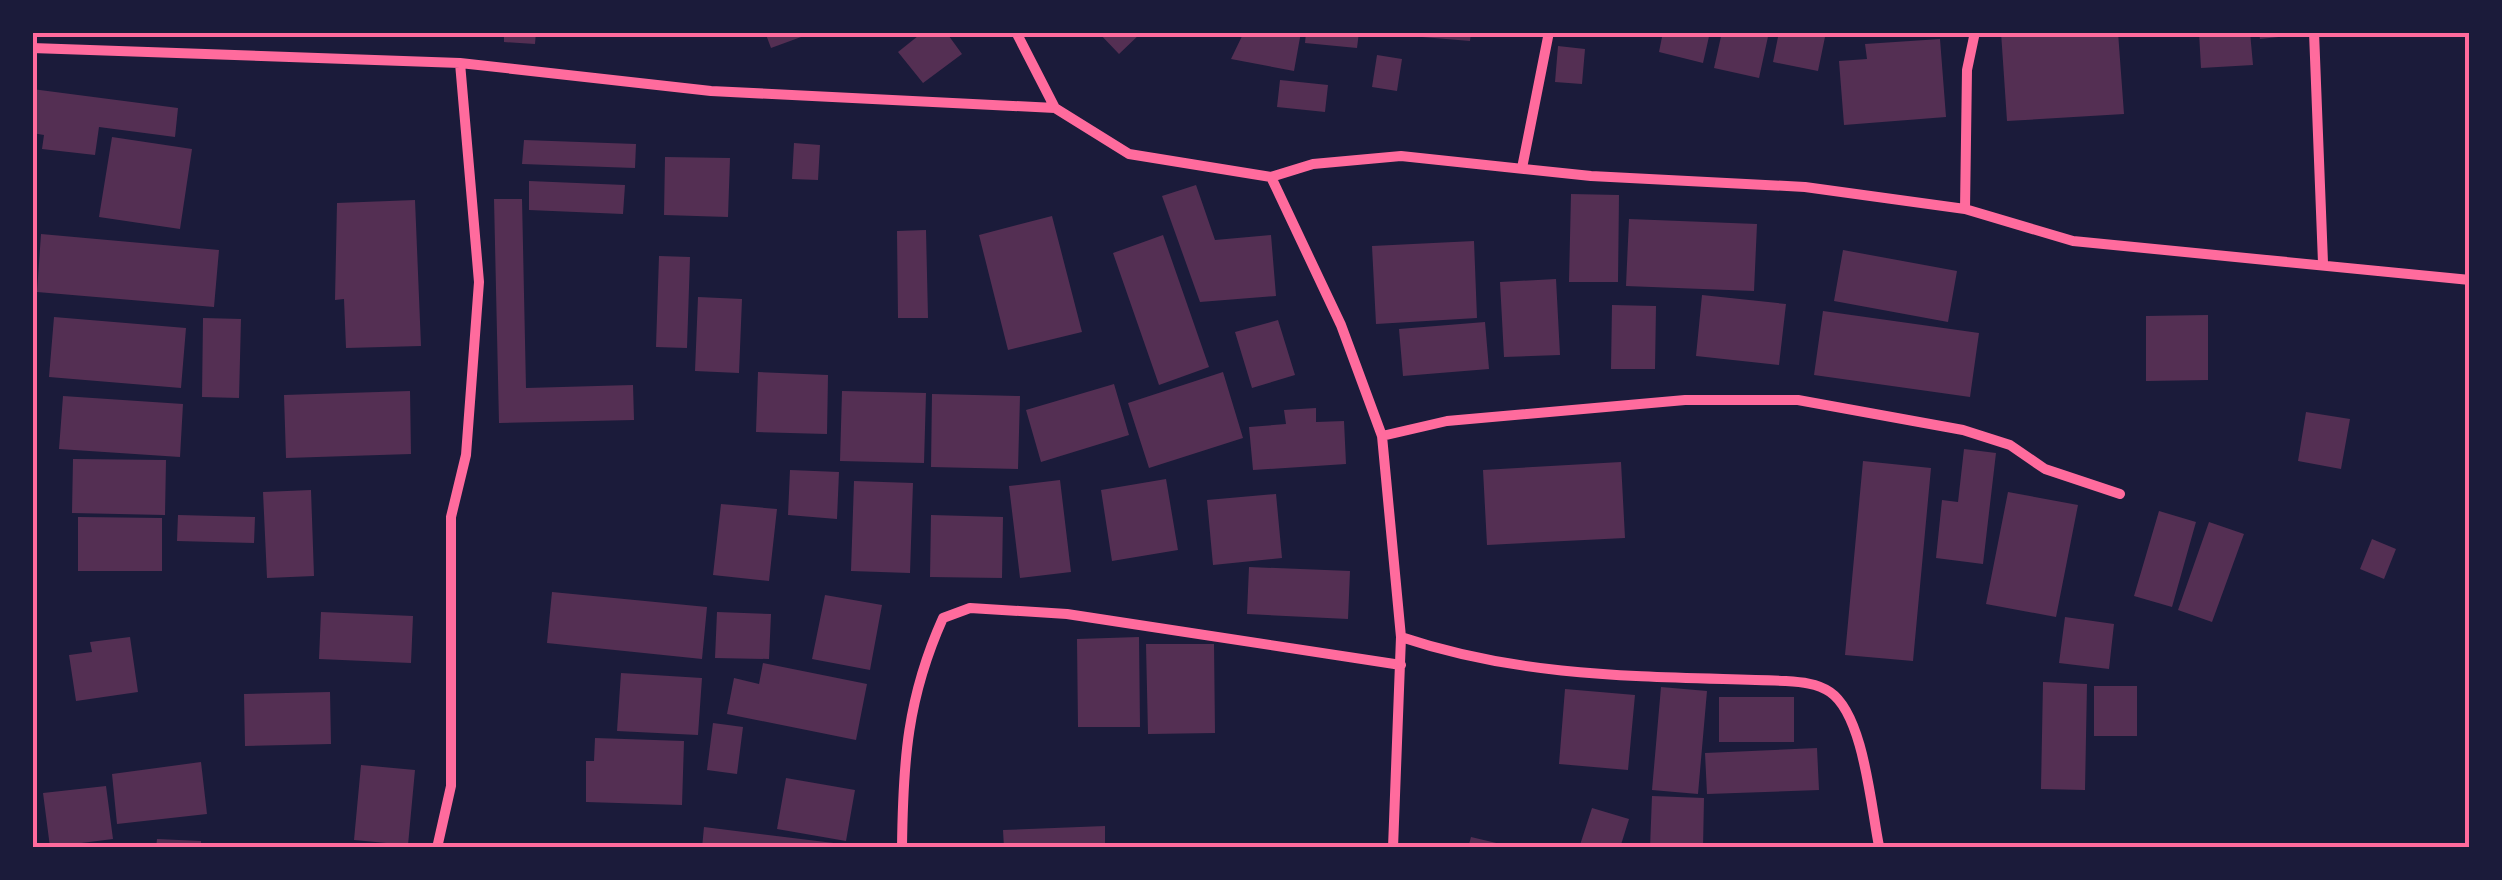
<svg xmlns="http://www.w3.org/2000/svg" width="2502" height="880" viewBox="0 0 2502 880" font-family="'Space Grotesk',sans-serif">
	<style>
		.building { fill: #542f53 }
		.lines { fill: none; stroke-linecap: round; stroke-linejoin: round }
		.minor { stroke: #ff6b9d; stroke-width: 10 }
		.neatline { fill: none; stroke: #ff6b9d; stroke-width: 4 }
	</style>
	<rect width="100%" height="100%" fill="#1b1b3a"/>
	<path class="building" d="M504 32H536L535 44 504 42Z
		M765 32H811L812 33 771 48Z
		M923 32H946L962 54 923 83 898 52Z
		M1098 32H1142L1119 54Z
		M1244 32H1301L1294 71 1231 59Z
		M1306 32H1359L1357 48 1305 43Z
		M1422 32H1471L1470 41 1422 37Z
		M1663 32H1710L1703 63 1659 52Z
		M1722 32H1769L1759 78 1714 68Z
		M1779 32H1826L1818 71 1773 62Z
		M2001 32H2118L2124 114 2007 121Z
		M2199 32H2250L2253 65 2201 68Z
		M2259 32H2296V35L2260 39Z
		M1940 39 1946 117 1844 125 1839 61 1867 59 1865 44Z
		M1558 46 1585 49 1582 84 1555 82Z
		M1377 55 1402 59 1397 91 1372 87Z
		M1280 80 1328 85 1325 112 1277 107Z
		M32 89 178 108 175 137 99 127 95 155 42 149 44 135 32 133Z
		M112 137 192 149 180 229 99 217Z
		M524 140 636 144 635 168 522 164Z
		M794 143 820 145 818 180 792 179Z
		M665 157 730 158 728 217 664 215Z
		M529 181 625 185 623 214 529 210Z
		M1196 185 1215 240 1271 235 1276 296 1200 302 1162 196Z
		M1571 194 1619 195 1618 282H1569Z
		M494 199H522L526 388 633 385 634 420 499 423Z
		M415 200 421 346 346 348 344 299 335 300 337 203Z
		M1052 216 1082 332 1008 350 979 235Z
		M1629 219 1757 224 1754 291 1626 286Z
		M926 230 928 318H898L897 231Z
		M41 234 219 250 214 307 37 292Z
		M1163 235 1209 367 1159 385 1113 253Z
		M1474 241 1477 318 1376 324 1372 246Z
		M1843 250 1957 271 1948 322 1834 301Z
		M659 256 690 257 687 348 656 347Z
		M1556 279 1560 355 1504 357 1500 282Z
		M1702 295 1786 304 1779 365 1696 356Z
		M698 297 742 299 739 373 695 371Z
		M1612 305 1656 306 1655 369H1611Z
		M1823 311 1979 333 1970 397 1814 375Z
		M2208 315V380L2146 381V316Z
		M54 317 186 328 181 388 49 377Z
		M203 318 241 319 239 398 202 397Z
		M1278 320 1295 375 1252 388 1235 332Z
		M1485 322 1489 369 1403 376 1399 329Z
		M758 372 828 375 827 434 756 432Z
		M1223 372 1243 438 1149 468 1128 403Z
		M1114 384 1129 435 1041 462 1026 410Z
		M410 391 411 454 286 458 284 395Z
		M842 391 926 393 924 463 840 461Z
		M932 394 1020 396 1018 469 931 467Z
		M63 396 183 404 180 457 59 449Z
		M1316 408V422L1344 421 1346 464 1253 470 1249 427 1286 424 1284 410Z
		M2306 412 2350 419 2341 469 2298 461Z
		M1964 449 1996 453 1983 564 1936 558 1942 500 1958 502Z
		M73 459 166 460 165 515 72 513Z
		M1863 461 1931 468 1913 661 1845 655Z
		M1621 462 1625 538 1487 545 1483 470Z
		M790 470 839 472 837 519 788 515Z
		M1166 479 1178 550 1112 561 1101 490Z
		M1060 480 1071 572 1020 578 1009 486Z
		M854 481 913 483 910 573 851 571Z
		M311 490 314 576 267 578 263 492Z
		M2008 492 2078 505 2056 617 1986 604Z
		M1276 494 1282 558 1213 565 1207 500Z
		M721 504 777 509 769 581 713 575Z
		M2159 511 2196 522 2172 607 2134 596Z
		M178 515 255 517 254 543 177 541Z
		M931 515 1003 517 1002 578 930 577Z
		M78 517 162 518V571H78Z
		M2209 522 2244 534 2212 622 2178 610Z
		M2372 539 2396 549 2384 579 2360 569Z
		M1249 567 1350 571 1348 619 1247 614Z
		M552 592 707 607 702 659 547 643Z
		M825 595 882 605 870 670 812 659Z
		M321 612 413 616 411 663 319 659Z
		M717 612 771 614 769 659 715 658Z
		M2065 617 2114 624 2109 669 2059 663Z
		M130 637 138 692 76 701 69 655 92 652 90 642Z
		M1139 637 1140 727H1078L1077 639Z
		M1146 644H1214L1215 733 1148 734Z
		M763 663 867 684 856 740 727 714 734 678 759 684Z
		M621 673 702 678 698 735 617 731Z
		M2043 682 2087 684 2085 790 2041 789Z
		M2094 686H2137V736H2094Z
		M1661 687 1707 691 1698 794 1652 790Z
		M1565 689 1635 695 1628 770 1559 764Z
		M330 692 331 744 245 746 244 694Z
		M1719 697H1794V742H1719Z
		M713 723 743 727 737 774 707 770Z
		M595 738 684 741 682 805 586 802V761H594Z
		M1817 748 1819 790 1707 794 1705 753Z
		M201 762 207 814 117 824 112 774Z
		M361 765 415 770 408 845 354 840Z
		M786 778 855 790 846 841 777 829Z
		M106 786 113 839 50 847 43 793Z
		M1652 796 1704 798 1703 848H1650Z
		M1592 808 1629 819 1620 848H1579Z
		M1105 826V848H1004L1003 830Z
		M704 827 850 845V848H702Z
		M1471 837 1509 846V848H1468Z
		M157 839 201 841V848H156Z"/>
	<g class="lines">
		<path class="minor" d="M1016 32 1055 108
			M2314 32 2323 263
			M32 48 460 63 711 91 1055 108 1129 154 1271 177 1313 164 1401 156 1591 176 1805 187 1965 209 2073 241 2470 280
			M1522 168 1549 32
			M1271 177 1341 325 1382 436 1401 637 1393 848
			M1965 209 1967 70 1975 32
			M1382 436 1447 421 1685 400H1798L1963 430 2010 445 2045 469 2120 494
			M1401 637C1530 680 1651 676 1785 681 1800 682 1817 683 1830 692 1864 715 1871 808 1879 846
			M437 848 451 786V517L466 455 479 282 460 63
			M902 848C903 761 907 698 943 618L970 608 1067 614 1401 665"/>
	</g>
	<rect width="2502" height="880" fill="none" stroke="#1b1b3a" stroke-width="70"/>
	<rect x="35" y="35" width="2432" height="810" class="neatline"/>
</svg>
